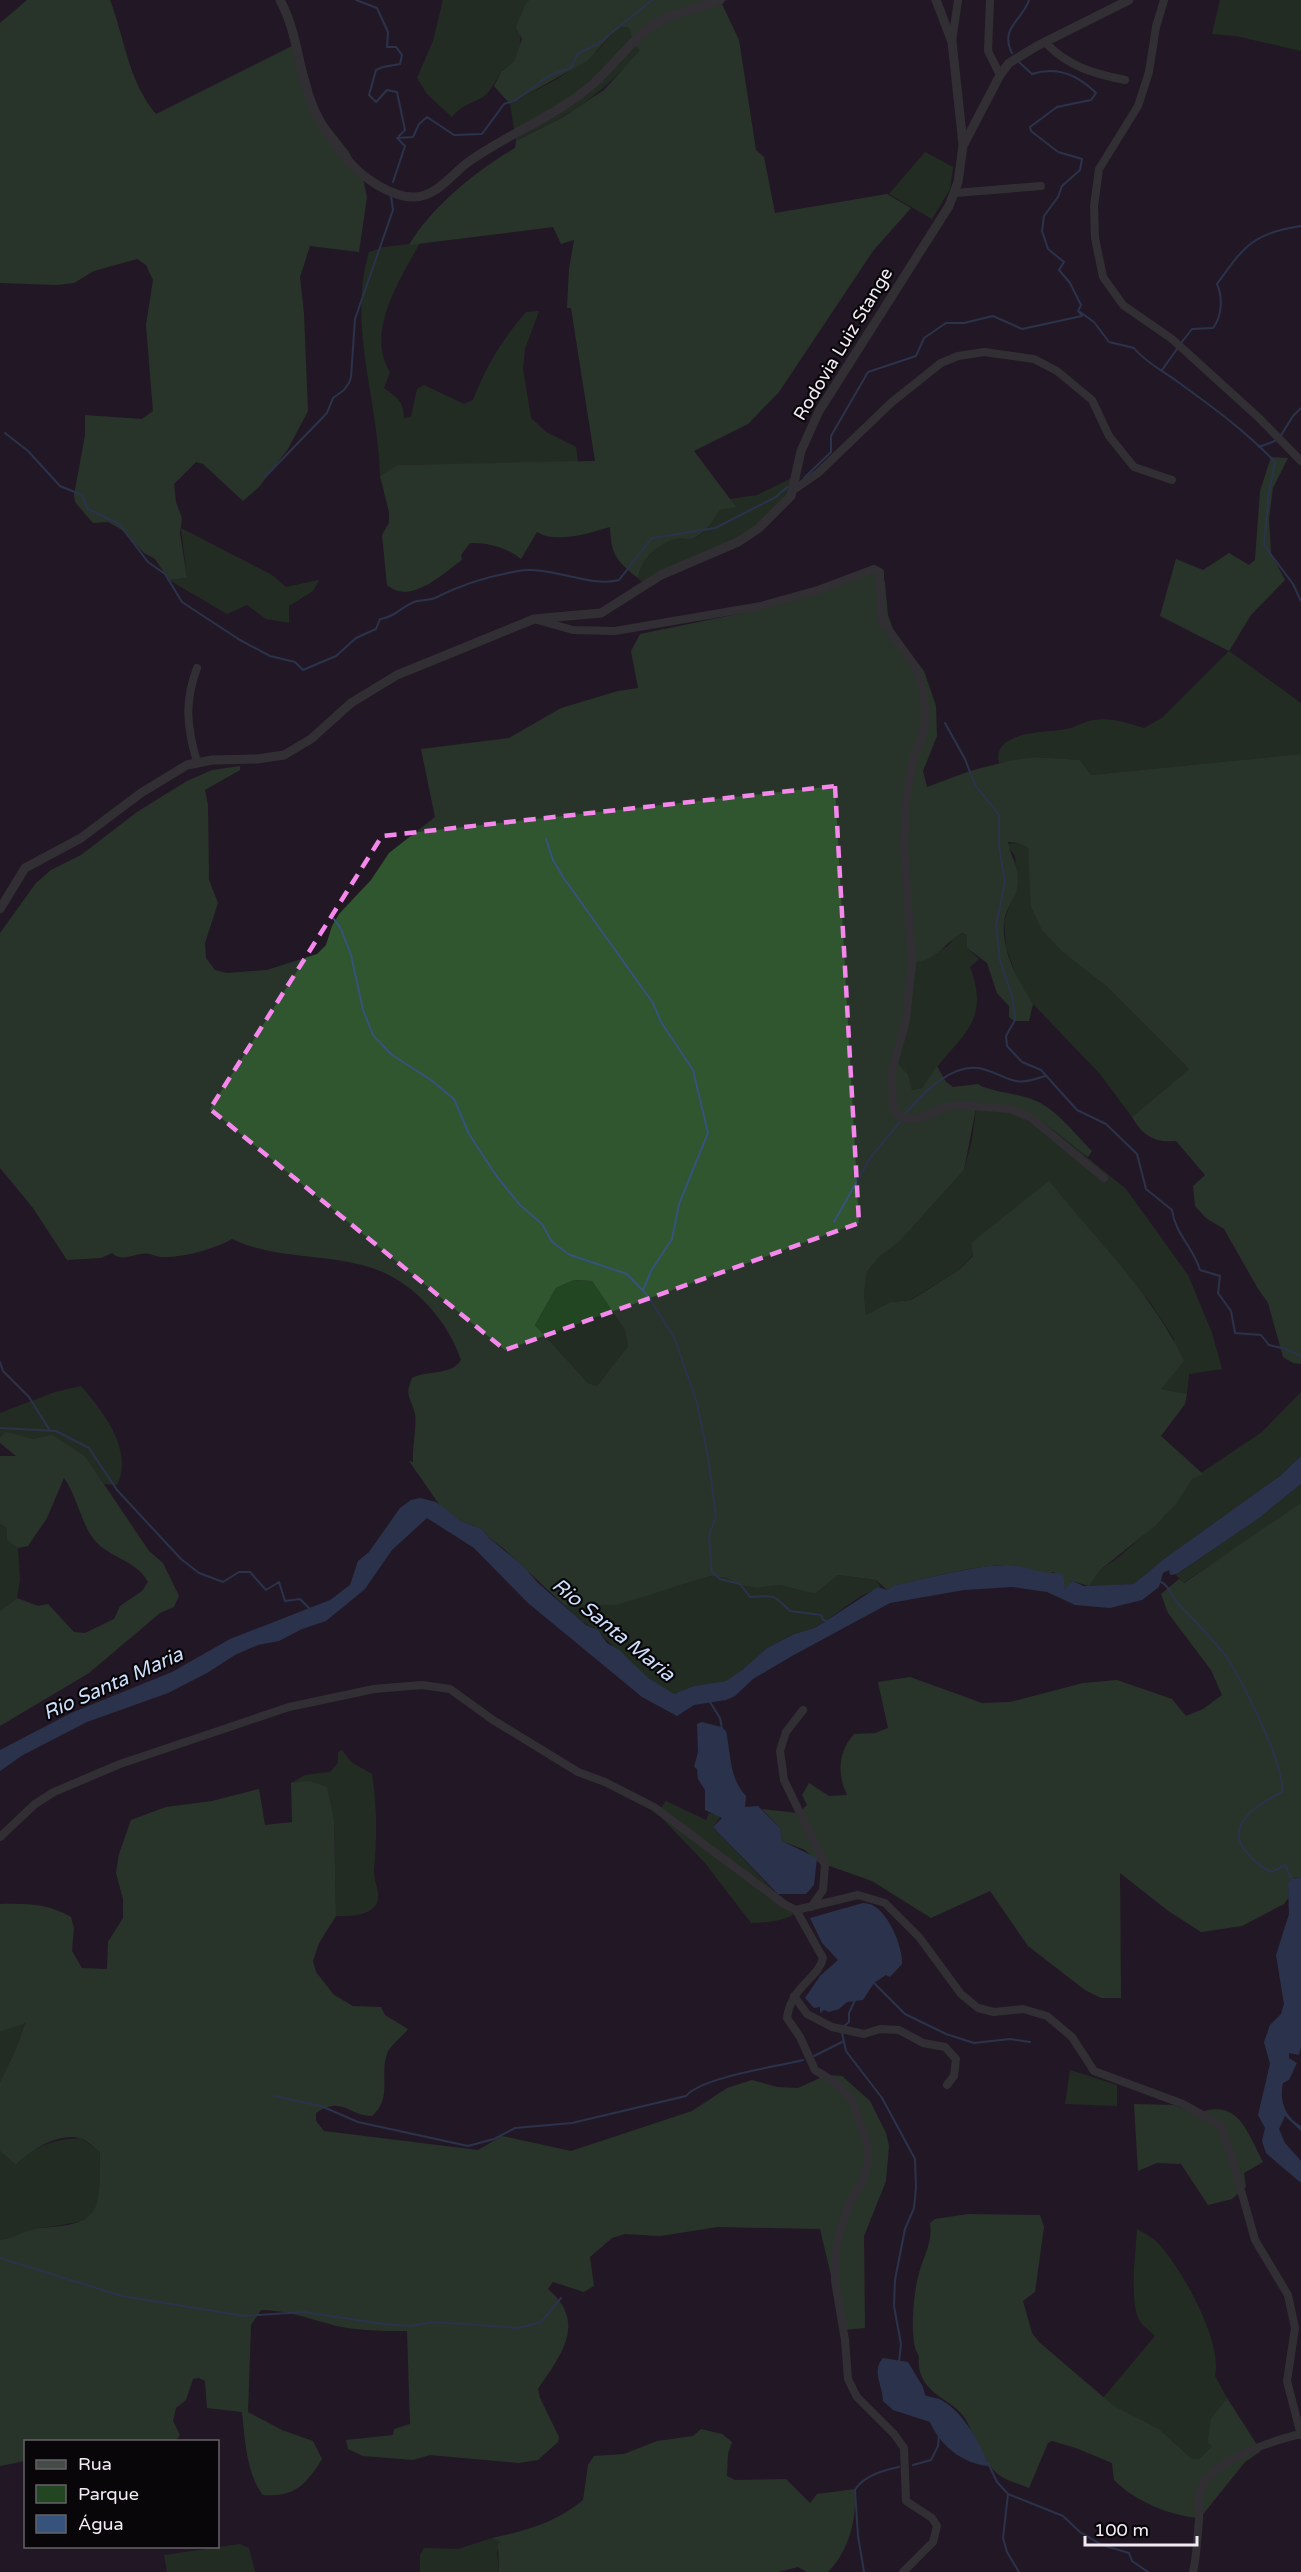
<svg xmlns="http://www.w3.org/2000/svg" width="1301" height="2572" viewBox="0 0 1301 2572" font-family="'Varela Round',sans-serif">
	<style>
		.green { fill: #224622 }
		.forest { fill: #30562f; fill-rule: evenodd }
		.water { fill: #35537b }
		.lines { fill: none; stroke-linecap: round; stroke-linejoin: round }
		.stream { stroke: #35537b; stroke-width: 2 }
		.minor { stroke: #454c48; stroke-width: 8 }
		.tertiary { stroke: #454c48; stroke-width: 9 }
		.marked { fill: none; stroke: #f688ed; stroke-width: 4.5; stroke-dasharray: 12 8; stroke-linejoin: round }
		.labels { text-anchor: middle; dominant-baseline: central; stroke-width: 4.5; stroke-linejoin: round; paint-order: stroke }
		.street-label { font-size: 18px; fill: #f2ebf3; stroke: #09060a }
		.water-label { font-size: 20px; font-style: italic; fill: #cee1fc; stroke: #09060a }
	</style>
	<rect width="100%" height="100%" fill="#221824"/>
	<path class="green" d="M443 0H529C514 16 527 45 514 63 511 66 505 68 502 71 495 79 493 90 483 97 469 105 463 104 452 117L427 94 417 78 433 41Z
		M1220 0H1301V51L1236 36 1212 34Z
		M619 26 629 28 641 50C617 76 593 100 562 117 547 126 531 132 516 141L510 104 559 78 597 51Z
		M925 152 953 167 950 189 932 219 889 194Z
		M420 243C400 279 365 333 390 372L384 388C397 397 404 402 404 418L411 417 417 389 424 385 464 404 473 400C486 366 502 340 526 312L539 311 525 349 523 369 531 418 546 432 576 447 578 462 399 465 380 476C379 402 347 325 369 252L384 247Z
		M792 478H800L795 496 767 522 646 586 638 578C641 559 657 544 676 539 681 538 689 540 695 538 706 533 714 519 720 510L735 506 730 499 757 495Z
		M181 528 272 575 286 587 319 580 313 591 289 606V623L266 619 247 605 227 614 169 580 187 578Z
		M1229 651 1301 703V754L1091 775 1080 760 1034 757 999 763C991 730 1047 733 1067 729 1076 727 1085 721 1094 720 1110 717 1128 723 1144 728L1162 718Z
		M1018 843 1028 848 1030 861 1064 953 1106 986 1189 1069 1132 1117 1100 1074 1033 1004 1020 986 1006 947 1004 921 1018 885 1015 856 1006 844Z
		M962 933 967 935V948L979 959 970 967C993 1027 954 1037 927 1082L922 1088 912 1090 893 1059 917 962 948 946 954 938Z
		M989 1103 1039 1118 1126 1189 1188 1275 1212 1333 1222 1369 1189 1374 1187 1394 1161 1389 1174 1339 1150 1302 1123 1272 1001 1221 971 1243 973 1255 959 1270 910 1300 890 1302 866 1315 864 1294 867 1272 880 1256 899 1242 964 1170 972 1140 976 1108Z
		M574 1280 592 1281 625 1330 628 1346 597 1386 588 1383 535 1325 556 1288Z
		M81 1386C103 1411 134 1451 117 1485L104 1484 85 1456 51 1436 33 1439 6 1433 0 1437V1413L55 1392Z
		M1301 1392V1456L1281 1475 1164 1559 1134 1584 1089 1586 1100 1570 1119 1557 1166 1515 1192 1479 1262 1432Z
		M1301 1484V1503L1292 1511 1183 1583 1176 1575 1259 1518Z
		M0 1524 7 1528V1540L18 1547 20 1580 17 1598 0 1611Z
		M838 1575 876 1580 881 1587 861 1596 815 1628 793 1634 767 1648 742 1670 726 1681 694 1686 674 1694C647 1682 618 1652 598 1631 595 1627 590 1627 586 1624 578 1619 571 1611 564 1605L651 1594 710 1576 727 1578 741 1585 757 1588 780 1585 815 1594Z
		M342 1750 351 1762 372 1774C377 1807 377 1837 374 1870 373 1882 383 1895 375 1906 366 1917 348 1916 336 1916L334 1821 291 1783 305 1775 330 1772 338 1763V1752Z
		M666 1801 706 1820 709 1813 721 1816 713 1827 774 1891 799 1910C788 1922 767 1922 751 1923L705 1863 657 1813Z
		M25 2022 16 2049 0 2082V2032Z
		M1070 2070 1117 2085V2106L1065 2104Z
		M81 2138 100 2152C99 2216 106 2220 40 2228 26 2230 14 2238 0 2240V2151L16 2165C36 2145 54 2139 81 2138Z
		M1137 2229C1144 2233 1151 2237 1157 2242 1181 2267 1223 2342 1215 2376L1227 2398 1211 2420 1212 2446 1199 2459H1192L1159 2429 1115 2408 1103 2398 1155 2336C1151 2332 1145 2327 1141 2323 1128 2303 1136 2254 1137 2229Z
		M492 2538 502 2542 497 2552 499 2572H420V2555L424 2548 458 2549Z
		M240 2544 249 2548 255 2572H167L164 2555Z"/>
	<path class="forest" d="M27 0H110C125 39 128 81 156 114L298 43 319 114 349 152 364 183 367 197 359 252 310 246 300 277 304 314 308 411 288 449 259 487 243 501 203 464 196 462 174 484 176 502 182 518 180 533 187 578 169 580 155 559 144 553 122 530 108 522 93 523 75 502 74 495 85 435V415L142 419 153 411 146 325 153 280 146 265 137 259 94 271 74 283 57 285 0 283V23Z
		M529 0H727L721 2 739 40 756 150 764 157 775 213 887 194 911 208 873 251 779 392 748 424 694 451 736 507 720 510C714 519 706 533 694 538 689 540 681 538 676 539 657 544 641 559 638 578 616 561 611 554 610 527 590 533 556 544 537 532L521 559C508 548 487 542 470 543L461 555 462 560C441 575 411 605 387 585L382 535 389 523V512L380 476 398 465 595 461 571 308H567L569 269 574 240 561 244 553 227 409 245C431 207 477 170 515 148L516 141 563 117 604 90 640 50 635 45 629 28 619 26 587 61 510 104 494 86 501 72 514 62 522 39 516 27 525 5Z
		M1271 457 1288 458 1273 488 1269 518 1271 553 1285 580 1251 615 1229 651 1160 616 1176 559 1203 570 1229 553 1249 565 1255 560 1260 491Z
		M875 571 881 572 885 583 888 615 894 632 924 671 936 706 937 736 923 771 927 787 970 771 1008 761 1034 757 1080 760 1091 775 1301 754V1364L1293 1363 1283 1357 1268 1303 1257 1287 1224 1229 1206 1218 1195 1206 1193 1186 1205 1175 1176 1141C1155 1143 1143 1136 1132 1117L1189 1069 1106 986 1064 953 1042 930 1031 906 1028 848 1018 843 1008 842C1010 857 1018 861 1018 882 1018 895 1006 908 1004 921 1001 951 1018 981 1033 1004L1029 1021H1014L1009 1017V1006L997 993 987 963 967 948V935L962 933C946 942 937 959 917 962L894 1059 908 1075 912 1090 922 1088 937 1066 946 1082 953 1087 978 1084C989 1092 1019 1093 1036 1101 1057 1110 1076 1135 1092 1151L1088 1157C1057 1134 1019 1094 976 1108L964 1170 899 1242 880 1256 867 1272 864 1294 866 1315 890 1302 911 1300 959 1270 973 1256 971 1243 1049 1181C1094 1237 1154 1296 1184 1361L1161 1389 1187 1394 1185 1404 1161 1436 1203 1474 1192 1479 1176 1504 1155 1526 1100 1570 1089 1586 1072 1581 1066 1589 1054 1572C1040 1577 1025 1566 1010 1565 971 1565 933 1578 896 1585L887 1590 876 1580 838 1575 815 1594 780 1585 757 1588 740 1585 727 1578 710 1576 616 1605H564L504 1549 488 1537 482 1529 461 1521 441 1507 409 1461 413 1462C412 1448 417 1427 415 1414 411 1396 404 1398 412 1378 427 1370 451 1376 461 1360 446 1316 408 1276 362 1265 319 1254 272 1258 232 1239 214 1249 186 1257 165 1257 157 1258 149 1252 142 1254 130 1255 122 1262 112 1253L101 1258 67 1260 33 1208 0 1168V933L36 883 51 870 81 855 137 812 187 781 212 770 240 766V770L205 790 208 805 209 880 218 903 205 943 206 958 215 970 227 973 267 970 317 954 326 945 332 926 339 914 371 880 389 853 435 817 421 749 509 738 561 708 618 691 638 688 631 651 640 634 762 609ZM574 1280 592 1281 625 1330 628 1346 597 1386 588 1383 535 1325 556 1288Z
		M6 1432 33 1439 52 1435 85 1456 149 1551 163 1563 179 1596 174 1607 160 1613 89 1673 0 1726V1611L17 1598 38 1606 48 1604 74 1632 85 1633 114 1619 120 1606 142 1591 148 1582C136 1559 107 1558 93 1538 80 1520 77 1496 64 1478L47 1518 28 1546 18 1548 7 1540V1528L0 1524V1456H16L0 1443V1437Z
		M1301 1503V1877L1295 1878 1288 1887 1289 1897 1284 1904 1242 1926 1201 1932 1167 1910 1120 1873 1121 1998H1101L1085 1990 1028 1946 990 1891 931 1918 872 1881 818 1862 805 1850 782 1841 780 1828 762 1809 798 1813 807 1805 802 1795 809 1783 829 1796 847 1795C837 1774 838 1752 854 1734L875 1733 888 1728 878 1682 910 1677 982 1703 1010 1702 1083 1683 1117 1680 1172 1699 1186 1716 1203 1709 1222 1695 1211 1670 1168 1613 1161 1594 1179 1579 1184 1583Z
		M309 1781 327 1787 334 1821 336 1916 319 1943 313 1961 316 1972 334 1995 353 2006 381 2007 385 2015 408 2029C403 2036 390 2045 387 2054 379 2075 393 2098 372 2116 349 2116 342 2095 316 2113V2121L324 2131 478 2150 502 2136 571 2151 692 2111 727 2088 752 2080 777 2087 798 2088 827 2075 842 2076 870 2101 886 2133 889 2146 886 2181 864 2236 865 2328 844 2330 820 2229 718 2227 660 2236 625 2234 612 2238 590 2257 594 2286 584 2292 553 2282 548 2289C587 2322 562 2354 538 2389L540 2398 559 2437 558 2442 538 2460 519 2463 430 2455 413 2460 363 2456 348 2449 346 2440 393 2435 394 2429 410 2424 407 2331C381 2331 351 2331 326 2323 300 2316 289 2311 261 2310L251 2325 248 2412 282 2430 313 2441 322 2459C306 2485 295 2497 263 2495 246 2473 245 2439 242 2412L207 2408 205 2381 199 2378 193 2379 186 2400 176 2408 173 2421 180 2435 176 2441 26 2442 25 2461 0 2466V2240C14 2238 27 2229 41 2228 105 2224 99 2209 100 2152 94 2148 87 2140 80 2138 57 2133 31 2150 16 2165L0 2151V2082L16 2049 25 2023 0 2032V1904C24 1903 50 1904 71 1917L74 1928 72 1951 82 1968 107 1969 108 1942 123 1918V1899L116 1873 119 1854 131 1820 166 1807 212 1801 259 1789 265 1825 292 1822 291 1783Z
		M1134 2104 1174 2105 1196 2114C1238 2097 1246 2130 1263 2162L1244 2173 1246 2187 1232 2199 1208 2205 1181 2164 1157 2163 1138 2171Z
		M968 2214 1040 2215 1044 2227 1035 2292 1023 2301 1032 2333 1039 2342 1115 2407 1159 2429 1192 2459H1199L1212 2446 1208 2442 1211 2419 1227 2398 1261 2451 1245 2462 1200 2518C1170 2516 1135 2501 1114 2480L1112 2463 1076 2448 1052 2441 1048 2443 1029 2488C1020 2484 1007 2481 999 2475 983 2462 976 2439 966 2420 953 2397 915 2395 919 2356 908 2342 914 2290 919 2273 924 2255 933 2242 930 2223L935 2219Z
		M701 2429 722 2434 732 2442 728 2454 727 2476 735 2480 786 2479 810 2503 817 2494 855 2489C857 2518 849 2551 828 2572H807L798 2567 778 2572H499L498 2544 501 2542 492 2538C526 2531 557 2522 583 2500L588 2465 594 2456 624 2454 657 2441 693 2436Z"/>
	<path class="water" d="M1301 1456V1484L1259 1518 1177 1574 1170 1575 1169 1570 1163 1573 1159 1587 1142 1600 1110 1608 1075 1605 1047 1592 1012 1587 964 1590 890 1603 792 1656 753 1679 735 1696 726 1700 694 1705 677 1716 642 1697 528 1603 474 1548 427 1518 392 1550 365 1589 326 1621 302 1629 279 1641 258 1645 235 1655 207 1673 168 1693 87 1722 23 1755 0 1771V1750L71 1713 172 1672 230 1639 330 1600 350 1585 358 1561 369 1552 400 1508 411 1500 420 1498 436 1502 461 1521 482 1529 488 1537 523 1566 538 1583 586 1625 598 1630 607 1643 619 1650 648 1678 674 1694 694 1686 726 1681 742 1670 767 1648 794 1634 815 1628 878 1587 887 1590 895 1585C933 1578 969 1566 1007 1565 1026 1565 1037 1574 1058 1573L1063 1575 1065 1589 1072 1581 1084 1586 1134 1584 1164 1559 1281 1475Z
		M702 1722 721 1727 726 1731C731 1754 729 1778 746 1796L745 1807 758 1806 780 1828 782 1841 817 1858 814 1885 806 1894H778L713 1827 722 1818 705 1810V1790L698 1779 697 1769 694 1767 698 1752 697 1724Z
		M1301 1877V2047L1299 2055 1289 2053V2058L1297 2063 1289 2080 1283 2083C1279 2101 1285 2117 1301 2126V2131L1285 2116 1279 2129 1285 2143 1301 2161V2183L1266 2153 1262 2141 1265 2128 1258 2115 1270 2064 1264 2042 1270 2025 1281 2014 1284 2004 1276 1955 1289 1914 1288 1884 1290 1880Z
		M863 1903C885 1902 903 1945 902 1964L890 1977 886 1975 874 1983 863 2000 847 2002 839 2009 829 2012 824 2010 820 2013V2007L814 2008 805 1998 820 1976 838 1960 822 1943 810 1918Z
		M883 2358 908 2362 923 2387 925 2395C931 2398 937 2397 943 2401 965 2415 979 2441 989 2466 962 2464 939 2444 930 2422L893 2410 883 2401C883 2386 871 2371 883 2358Z"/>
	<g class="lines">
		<path class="stream" d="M356 0 377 8 388 32 387 47H396L402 55 400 64 383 67 376 70 369 95 376 102 387 90 397 92 405 130 399 136
			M1012 53C999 28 1023 20 1029 0
			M397 138 413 137 419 124 427 117 454 135 482 134 504 104 516 100 550 75 571 68 578 53 598 44 652 0
			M393 182 405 146 397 138
			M1080 312 1094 322 1109 342 1134 348C1145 362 1163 371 1178 382 1211 406 1247 432 1275 462L1269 493 1264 545 1293 584 1301 601
			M1181 343 1192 329 1213 328C1222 316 1223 298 1217 284 1244 246 1253 233 1301 226
			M1162 370 1177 349
			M5 433 28 451 60 486 82 495 88 509 119 524 148 562 165 574 182 602 188 606 240 640 270 656 295 662 303 670 336 656 356 638 376 629 380 619C394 618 403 605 417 601 422 600 430 600 435 598 460 585 489 576 518 571 550 565 590 588 619 580L652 538 715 528 776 497 787 487
			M1280 437 1293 416 1301 408
			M1259 447 1275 441
			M265 477 327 413 333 398 344 390 349 383 351 377 355 319 393 210 391 196
			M804 478 831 452V436L868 372 916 356 924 338 946 323H964L993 316 1022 329 1082 316 1078 311 1081 305 1070 283 1059 270 1064 262 1048 249 1042 231 1044 216 1058 197 1062 186 1080 170 1082 159 1058 152 1031 131 1030 127 1057 107 1091 100 1096 93C1078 75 1056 66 1032 74L1019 62
			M945 723 965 759 975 785 999 815V847L1005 882 996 925 1000 961 1013 999 1015 1020 1006 1036 1007 1046 1022 1062 1041 1070 1077 1110 1106 1124 1137 1154 1146 1189 1172 1210C1175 1234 1194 1248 1200 1270L1220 1276 1218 1293 1231 1311 1235 1333 1261 1335 1269 1345 1286 1349 1301 1356
			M546 839 553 860 563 877 653 1003 661 1022 693 1070 708 1133 679 1204 672 1239 651 1271 643 1290
			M334 919 341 929 351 955 363 1010 373 1035 392 1055 431 1080 454 1099 469 1134 495 1174 520 1205 542 1224 552 1242 570 1255 627 1274 647 1295 674 1337 697 1403 708 1457 716 1516 709 1536 712 1572 720 1579 740 1584 750 1597C774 1595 773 1594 790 1611L821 1615 823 1620 827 1621
			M905 1114C923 1093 953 1061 983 1069 1013 1078 1011 1088 1045 1076
			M834 1222 870 1158 900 1122
			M0 1362 3 1371 29 1397 49 1429
			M0 1428 56 1431 89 1448 117 1490 181 1559 199 1573 223 1582 239 1572H250L266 1590 279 1582 285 1601 300 1599 312 1611
			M1161 1582C1170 1586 1171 1596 1178 1603 1193 1620 1211 1637 1225 1655 1241 1678 1285 1765 1282 1792 1260 1803 1223 1824 1246 1852 1253 1860 1262 1868 1272 1872L1285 1865 1292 1880
			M710 1702 720 1718 722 1729
			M874 1983 905 2014 946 2034 974 2043 1010 2039 1030 2042
			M844 2026 849 2022V2013L855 2000
			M842 2033 846 2051 882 2098 915 2159 916 2188 914 2208 905 2229 895 2280 894 2306 901 2344 899 2362
			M814 2056 842 2042
			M274 2096 321 2106 358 2122 468 2146 494 2139 515 2128 572 2123 686 2096C702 2077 776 2067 803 2060
			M0 2258 122 2296 244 2316 304 2312 383 2324 410 2326 434 2322 519 2328 541 2322 561 2298
			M988 2463 997 2482 1008 2494 1063 2516 1080 2532 1102 2545 1129 2553 1132 2561 1148 2572
			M913 2465 931 2460 938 2446 939 2435
			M1008 2494 1003 2538 1007 2552 1019 2572
			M864 2572 858 2536 855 2490C863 2476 884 2470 899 2467"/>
		<path class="minor" d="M990 0 988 51 1000 75
			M1164 0 1156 27 1149 72 1138 106 1099 169 1094 206 1095 238 1103 277 1123 305 1172 339 1258 417 1301 461
			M952 42 958 0
			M1045 42C1067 66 1094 74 1125 80
			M955 193 1041 186
			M795 489 818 473 892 402 941 363 958 356 984 352 1034 359 1057 371 1092 400 1109 436 1134 467 1172 480
			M534 619 573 630 615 631 761 606 818 590 874 569 880 572 881 619 915 666 923 690 926 719 921 740 914 755 906 800 904 847 912 962 906 1020 892 1071 893 1106 897 1114 905 1119 921 1118 945 1107 961 1105 1010 1109 1030 1117 1104 1178
			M197 762C187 728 184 702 197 668
			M803 1710 786 1732 780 1751 784 1780 825 1865 823 1890 811 1907
			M0 1837 35 1804 54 1792 120 1764 289 1707 374 1689 422 1685 450 1689 493 1720 578 1772 605 1782 654 1807 784 1904 796 1910 823 1958C819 1978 791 1986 787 2018L800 2037 815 2070 836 2083 852 2100 866 2139 868 2160 864 2178 849 2204 839 2235 835 2257V2281L845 2340 848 2379 857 2397 894 2434 904 2448 906 2501 932 2518 937 2526 933 2542 903 2572
			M796 1910 858 1895 885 1903 919 1937 961 1994 978 2008 994 2012 1023 2009 1047 2016 1072 2037 1094 2071 1183 2104 1220 2125 1230 2151 1255 2240 1288 2295 1295 2328 1287 2381 1301 2435
			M794 1996 807 2014 832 2027 864 2034 880 2029 899 2030 923 2043 945 2047 956 2059 954 2076 947 2085
			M1193 2572C1197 2556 1197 2538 1199 2521 1200 2512 1197 2503 1199 2493 1207 2461 1272 2441 1300 2434"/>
		<path class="tertiary" d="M280 0C298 33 298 70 312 104 319 123 333 142 346 158 360 176 391 198 415 197 437 196 451 175 467 163 508 133 556 117 594 83 615 64 632 39 656 23 676 11 699 9 720 0
			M936 0 952 42 963 144
			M0 909 25 868 81 838 141 793 187 765 212 760 257 759 284 755 311 739 351 703 397 675 534 619 601 613 661 575 738 542 759 528 791 496 801 451 819 411 949 206 958 182 963 146 1000 75 1009 63 1037 46 1129 0"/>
	</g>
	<path d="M0 0H1301V2572H0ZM835 786 859 1223 505 1350 210 1109 382 836Z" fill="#221824" fill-opacity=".55" fill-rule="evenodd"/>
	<path class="marked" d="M835 786 859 1223 505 1350 210 1109 382 836Z"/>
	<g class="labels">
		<g class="street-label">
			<text transform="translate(843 344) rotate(-59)">Rodovia Luiz Stange</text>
		</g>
		<g class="water-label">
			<text transform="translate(613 1630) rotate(39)">Rio Santa Maria</text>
			<text transform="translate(113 1684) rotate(-24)">Rio Santa Maria</text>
		</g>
	</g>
	<rect x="24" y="2440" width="195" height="108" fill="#09060a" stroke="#666267" stroke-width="1.5"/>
	<rect x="36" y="2460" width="30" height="9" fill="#454c48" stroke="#666267" stroke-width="1.5"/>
	<text x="78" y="2470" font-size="18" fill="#f2ebf3">Rua</text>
	<rect x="36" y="2485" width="30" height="18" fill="#224622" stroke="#666267" stroke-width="1.5"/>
	<text x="78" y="2500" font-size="18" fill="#f2ebf3">Parque</text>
	<rect x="36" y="2515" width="30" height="18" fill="#35537b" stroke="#666267" stroke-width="1.5"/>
	<text x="78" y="2530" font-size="18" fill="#f2ebf3">Água</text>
	<path d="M1085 2536v9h112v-9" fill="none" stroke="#f2ebf3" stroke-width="3"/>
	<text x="1094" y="2536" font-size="18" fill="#f2ebf3" stroke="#09060a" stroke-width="4.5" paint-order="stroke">100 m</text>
</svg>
